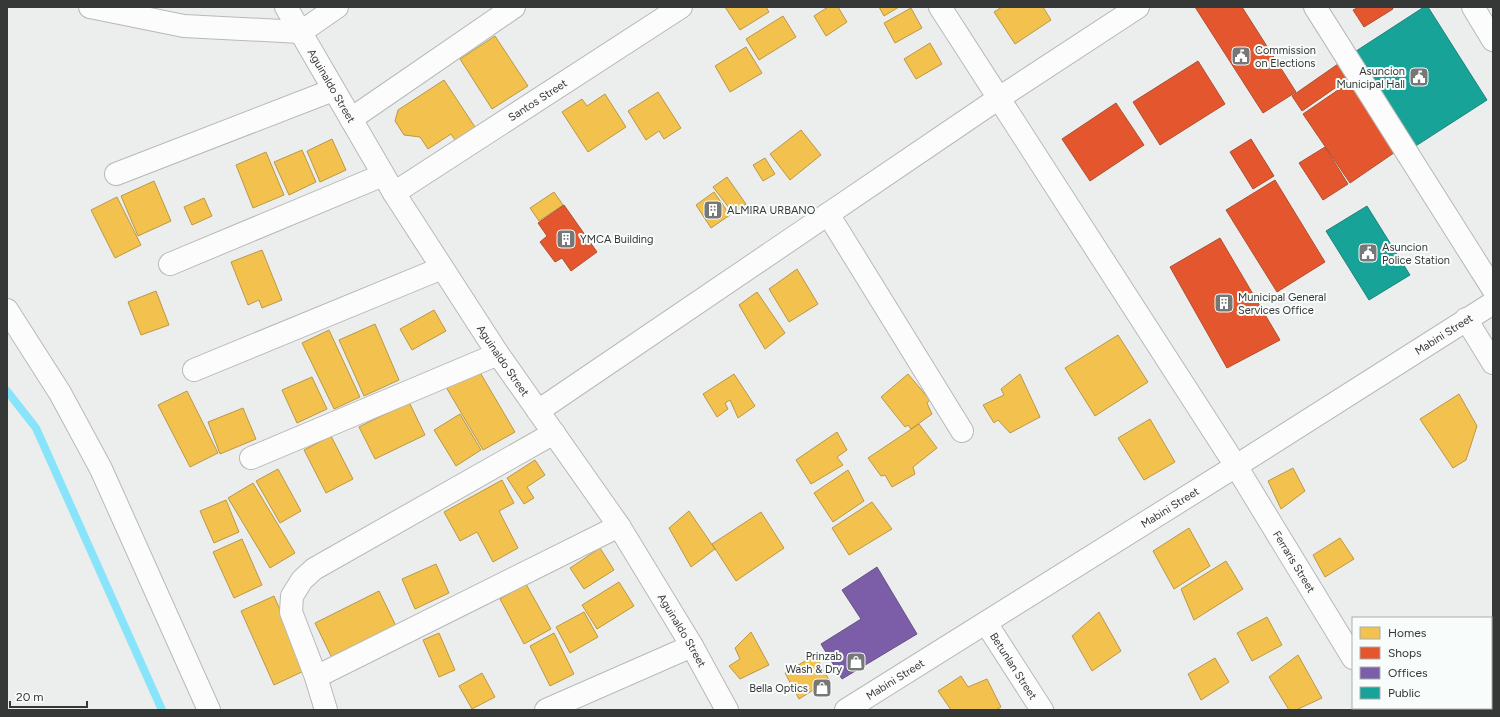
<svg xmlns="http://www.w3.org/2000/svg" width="1500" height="717" viewBox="0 0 1500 717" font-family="Figtree,sans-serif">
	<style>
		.homes { fill: #f2c14e; stroke: #ba9847 }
		.shops { fill: #e4572e; stroke: #b04e31 }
		.offices { fill: #7b5ea7; stroke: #665385 }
		.public { fill: #17a398; stroke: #20837b }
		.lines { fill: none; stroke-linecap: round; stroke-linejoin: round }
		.stream { stroke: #88e4fa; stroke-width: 8 }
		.minor-casing { stroke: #b7b9b8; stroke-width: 24 }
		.minor { stroke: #fcfcfc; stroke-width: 22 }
		.labels { text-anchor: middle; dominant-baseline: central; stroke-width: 4; stroke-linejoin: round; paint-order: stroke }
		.poi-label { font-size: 11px; fill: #363837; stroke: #f8fcfb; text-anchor: start }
		.street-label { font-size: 11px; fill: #363837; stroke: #f8fcfb }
	</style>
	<rect width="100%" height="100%" fill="#eceeed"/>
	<path class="homes" d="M725 7H766L769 12 740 30Z
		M828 7H838L847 22 826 36 814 16Z
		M879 7H899L884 16Z
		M1002 7H1043L1051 20 1015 44 994 12Z
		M911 8 922 28 895 43 884 23Z
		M783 16 796 37 759 60 746 39Z
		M495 36 528 86 492 109 460 59Z
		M930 43 942 64 916 79 904 59Z
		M746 47 762 73 730 92 715 66Z
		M444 80 475 127 455 140 451 134 428 149 420 137 404 135 395 121 398 110Z
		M658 92 681 128 664 139 659 131 646 140 628 111Z
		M605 94 626 127 588 152 562 112 582 99 587 106Z
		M801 130 821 155 790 180 770 154Z
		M332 139 346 170 320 182 307 151Z
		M302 150 316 182 289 195 274 162Z
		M266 152 284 195 253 208 236 165Z
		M765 158 775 174 763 181 753 165Z
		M727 177 746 204 733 213 713 187Z
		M154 181 171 221 138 236 121 196Z
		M554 192 563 205 539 221 530 208Z
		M714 192 730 215 711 228 696 205Z
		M117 197 141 245 115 258 91 210Z
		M204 198 212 216 192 225 184 207Z
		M262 250 282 300 262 308 259 300 248 305 231 262Z
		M797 269 818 304 789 322 769 289Z
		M156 291 169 325 141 335 128 302Z
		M757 292 785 333 765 349 739 305Z
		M434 310 446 331 412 350 400 329Z
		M375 324 399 380 364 396 339 340Z
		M329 330 360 397 334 409 302 343Z
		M1118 335 1148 382 1095 416 1065 368Z
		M478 369 515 432 483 450 446 387Z
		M734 374 755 406 738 418 730 400 725 403 728 409 717 417 703 394Z
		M908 374 930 400 927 403 932 414 911 429 908 425 905 427 881 397Z
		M1020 374 1040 417 1010 433 998 420 994 423 983 405 1004 395 1001 389Z
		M312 377 327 409 297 423 282 390Z
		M187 391 218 453 190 467 158 405Z
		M1459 394 1477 426 1466 460 1453 468 1420 419Z
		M409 402 425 435 375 459 359 427Z
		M243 408 256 439 220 454 208 422Z
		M460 414 481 450 456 466 434 430Z
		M1150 419 1175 462 1144 480 1118 438Z
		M919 424 937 448 913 467 915 474 892 487 885 475 881 476 868 458Z
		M837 432 847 450 837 457 843 465 811 484 796 460Z
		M331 436 353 479 326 493 304 450Z
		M535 460 545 475 527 487 534 498 524 504 507 478Z
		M1293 468 1305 491 1281 509 1268 481Z
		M278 469 301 511 280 523 256 481Z
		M848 470 864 501 833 522 814 493Z
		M502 480 514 503 499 511 518 548 493 562 477 532 460 541 444 512Z
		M253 483 295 553 270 568 228 498Z
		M226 500 239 532 214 543 200 511Z
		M872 502 892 529 849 555 832 528Z
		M689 511 715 549 691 567 669 528Z
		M761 512 784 548 736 581 712 544Z
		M1189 528 1210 566 1174 589 1153 551Z
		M1340 538 1354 559 1325 577 1313 555Z
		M242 539 262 585 234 598 213 552Z
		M600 548 614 570 584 589 570 568Z
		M1226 561 1243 589 1194 620 1181 589Z
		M436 564 449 593 415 609 402 579Z
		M619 582 634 606 597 629 582 605Z
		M526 584 551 629 524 644 500 599Z
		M379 591 396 626 332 658 315 623Z
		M274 596 306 670 274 685 241 611Z
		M584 612 598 637 570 653 556 627Z
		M1099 612 1121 651 1092 671 1072 636Z
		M1267 617 1282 645 1252 661 1237 633Z
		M751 632 769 665 740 679 729 666 740 659 735 648Z
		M439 633 455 670 439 677 423 640Z
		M554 633 574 674 550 686 530 646Z
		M815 655 829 680 799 699 785 673Z
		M1298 655 1322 698 1296 710H1289L1269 677Z
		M1215 658 1229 682 1201 700 1188 674Z
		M482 673 495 697 472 709 459 686Z
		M961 676 968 687 987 679 1001 707 996 710H951L938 691Z"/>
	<path class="shops" d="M1195 7H1242L1296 92 1263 113Z
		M1359 7H1392L1393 9 1364 27 1353 10Z
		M1198 61 1225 104 1160 145 1133 102Z
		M1338 64 1348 79 1302 111 1292 96Z
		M1354 79 1401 148 1350 183 1303 114Z
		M1116 103 1144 145 1090 181 1062 139Z
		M1251 139 1274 176 1253 189 1230 152Z
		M1325 147 1348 184 1323 200 1299 163Z
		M1275 180 1325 262 1277 292 1226 210Z
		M564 205 597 252 571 271 562 258 555 262 540 242 547 236 538 223Z
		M1220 238 1280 340 1227 368 1170 267Z"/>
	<path class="offices" d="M877 567 917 634 842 679 821 644 861 619 842 590Z"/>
	<path class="public" d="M1424 7H1428L1487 100 1411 149 1350 55Z
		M1367 206 1410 275 1369 300 1326 231Z"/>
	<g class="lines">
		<path class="stream" d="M7 391 36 428 162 710"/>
		<defs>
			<g id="minor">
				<path d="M90 7 184 26 301 32 337 7"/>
				<path id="s1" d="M286 7 394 193 498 354 619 526 692 646 727 710"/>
				<path id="s2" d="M940 7 1236 466 1353 658"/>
				<path d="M1315 7 1493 289"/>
				<path d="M1473 7 1493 40"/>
				<path d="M351 119 514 7"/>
				<path d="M116 174 333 90"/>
				<path id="s3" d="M394 193 681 7"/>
				<path d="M828 214 962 431"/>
				<path d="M170 264 383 175"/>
				<path d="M7 310 60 393 101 469 209 710"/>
				<path d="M1466 319 1493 363"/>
				<path d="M194 370 442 268"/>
				<path d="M538 411 999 98 1138 7"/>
				<path d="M251 458 498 354"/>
				<path id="s4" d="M986 623 1042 710"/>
				<path d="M316 677 619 526"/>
				<path d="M1384 708 1385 710"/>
				<path d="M326 710 316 677 291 612 292 596 302 580 314 569 554 433"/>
				<path d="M546 710 692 646"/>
				<path id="s5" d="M846 710 1236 466 1493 303"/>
			</g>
		</defs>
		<use href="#minor" class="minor-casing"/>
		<use href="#minor" class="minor"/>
	</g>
	<defs>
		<symbol id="civic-square" viewBox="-11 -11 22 22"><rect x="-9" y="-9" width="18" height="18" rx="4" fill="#767877" stroke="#f8fcfb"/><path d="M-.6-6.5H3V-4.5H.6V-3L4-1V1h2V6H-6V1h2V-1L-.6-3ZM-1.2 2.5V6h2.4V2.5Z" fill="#fff"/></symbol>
		<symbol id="building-square" viewBox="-11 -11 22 22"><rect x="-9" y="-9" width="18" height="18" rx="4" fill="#767877" stroke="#f8fcfb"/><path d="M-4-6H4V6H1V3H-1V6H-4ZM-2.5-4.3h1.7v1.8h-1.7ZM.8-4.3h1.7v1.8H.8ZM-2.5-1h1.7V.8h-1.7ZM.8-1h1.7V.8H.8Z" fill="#fff"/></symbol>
		<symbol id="shop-square" viewBox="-11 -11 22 22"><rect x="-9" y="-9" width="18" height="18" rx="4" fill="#767877" stroke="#f8fcfb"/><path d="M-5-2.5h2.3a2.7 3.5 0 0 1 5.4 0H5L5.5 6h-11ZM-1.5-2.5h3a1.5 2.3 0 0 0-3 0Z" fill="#fff"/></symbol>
	</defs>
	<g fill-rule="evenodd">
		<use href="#civic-square" x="1230" y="45" width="22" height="22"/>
		<use href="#civic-square" x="1408" y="66" width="22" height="22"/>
		<use href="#building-square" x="702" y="199" width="22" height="22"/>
		<use href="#building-square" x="555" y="228" width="22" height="22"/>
		<use href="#civic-square" x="1357" y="242" width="22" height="22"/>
		<use href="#building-square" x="1213" y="292" width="22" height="22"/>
		<use href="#shop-square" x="845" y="651" width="22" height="22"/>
		<use href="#shop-square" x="811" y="677" width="22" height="22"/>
	</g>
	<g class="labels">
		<g class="poi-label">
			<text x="1255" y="50">Commission<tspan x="1255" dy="13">on Elections</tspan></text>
			<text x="1405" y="71" text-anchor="end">Asuncion<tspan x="1405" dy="13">Municipal Hall</tspan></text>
			<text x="727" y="210">ALMIRA URBANO</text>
			<text x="580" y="239">YMCA Building</text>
			<text x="1382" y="247">Asuncion<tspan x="1382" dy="13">Police Station</tspan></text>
			<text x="1238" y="297">Municipal General<tspan x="1238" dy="13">Services Office</tspan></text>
			<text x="842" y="656" text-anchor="end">Prinzab<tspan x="842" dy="13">Wash &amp; Dry</tspan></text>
			<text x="808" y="688" text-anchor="end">Bella Optics</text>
		</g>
		<g class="street-label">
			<text stroke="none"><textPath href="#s1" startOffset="91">Aguinaldo Street</textPath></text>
			<text stroke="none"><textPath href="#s3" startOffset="171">Santos Street</textPath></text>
			<text stroke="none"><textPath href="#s5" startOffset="706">Mabini Street</textPath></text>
			<text stroke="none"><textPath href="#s1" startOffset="415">Aguinaldo Street</textPath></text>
			<text stroke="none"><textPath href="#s5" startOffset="382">Mabini Street</textPath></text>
			<text stroke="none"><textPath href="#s2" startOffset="658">Ferraris Street</textPath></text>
			<text stroke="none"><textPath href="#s1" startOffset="739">Aguinaldo Street</textPath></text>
			<text stroke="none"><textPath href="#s4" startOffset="51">Betunlan Street</textPath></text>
			<text stroke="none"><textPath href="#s5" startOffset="58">Mabini Street</textPath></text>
		</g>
	</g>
	<rect width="1500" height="717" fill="none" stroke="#363837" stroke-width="16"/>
	<rect x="1352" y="617" width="140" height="92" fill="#f8fcfb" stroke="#aaaead"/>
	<rect x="1360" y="627" width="20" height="12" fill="#f2c14e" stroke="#aaaead"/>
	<text x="1388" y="637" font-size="12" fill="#363837">Homes</text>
	<rect x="1360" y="647" width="20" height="12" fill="#e4572e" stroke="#aaaead"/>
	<text x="1388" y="657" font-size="12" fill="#363837">Shops</text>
	<rect x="1360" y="667" width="20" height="12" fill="#7b5ea7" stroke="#aaaead"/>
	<text x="1388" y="677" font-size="12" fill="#363837">Offices</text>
	<rect x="1360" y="687" width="20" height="12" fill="#17a398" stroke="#aaaead"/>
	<text x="1388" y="697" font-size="12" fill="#363837">Public</text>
	<path d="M10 701v6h77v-6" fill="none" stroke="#363837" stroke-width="2"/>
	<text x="16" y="701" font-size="12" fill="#363837" stroke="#f8fcfb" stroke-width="3" paint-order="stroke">20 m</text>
</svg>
